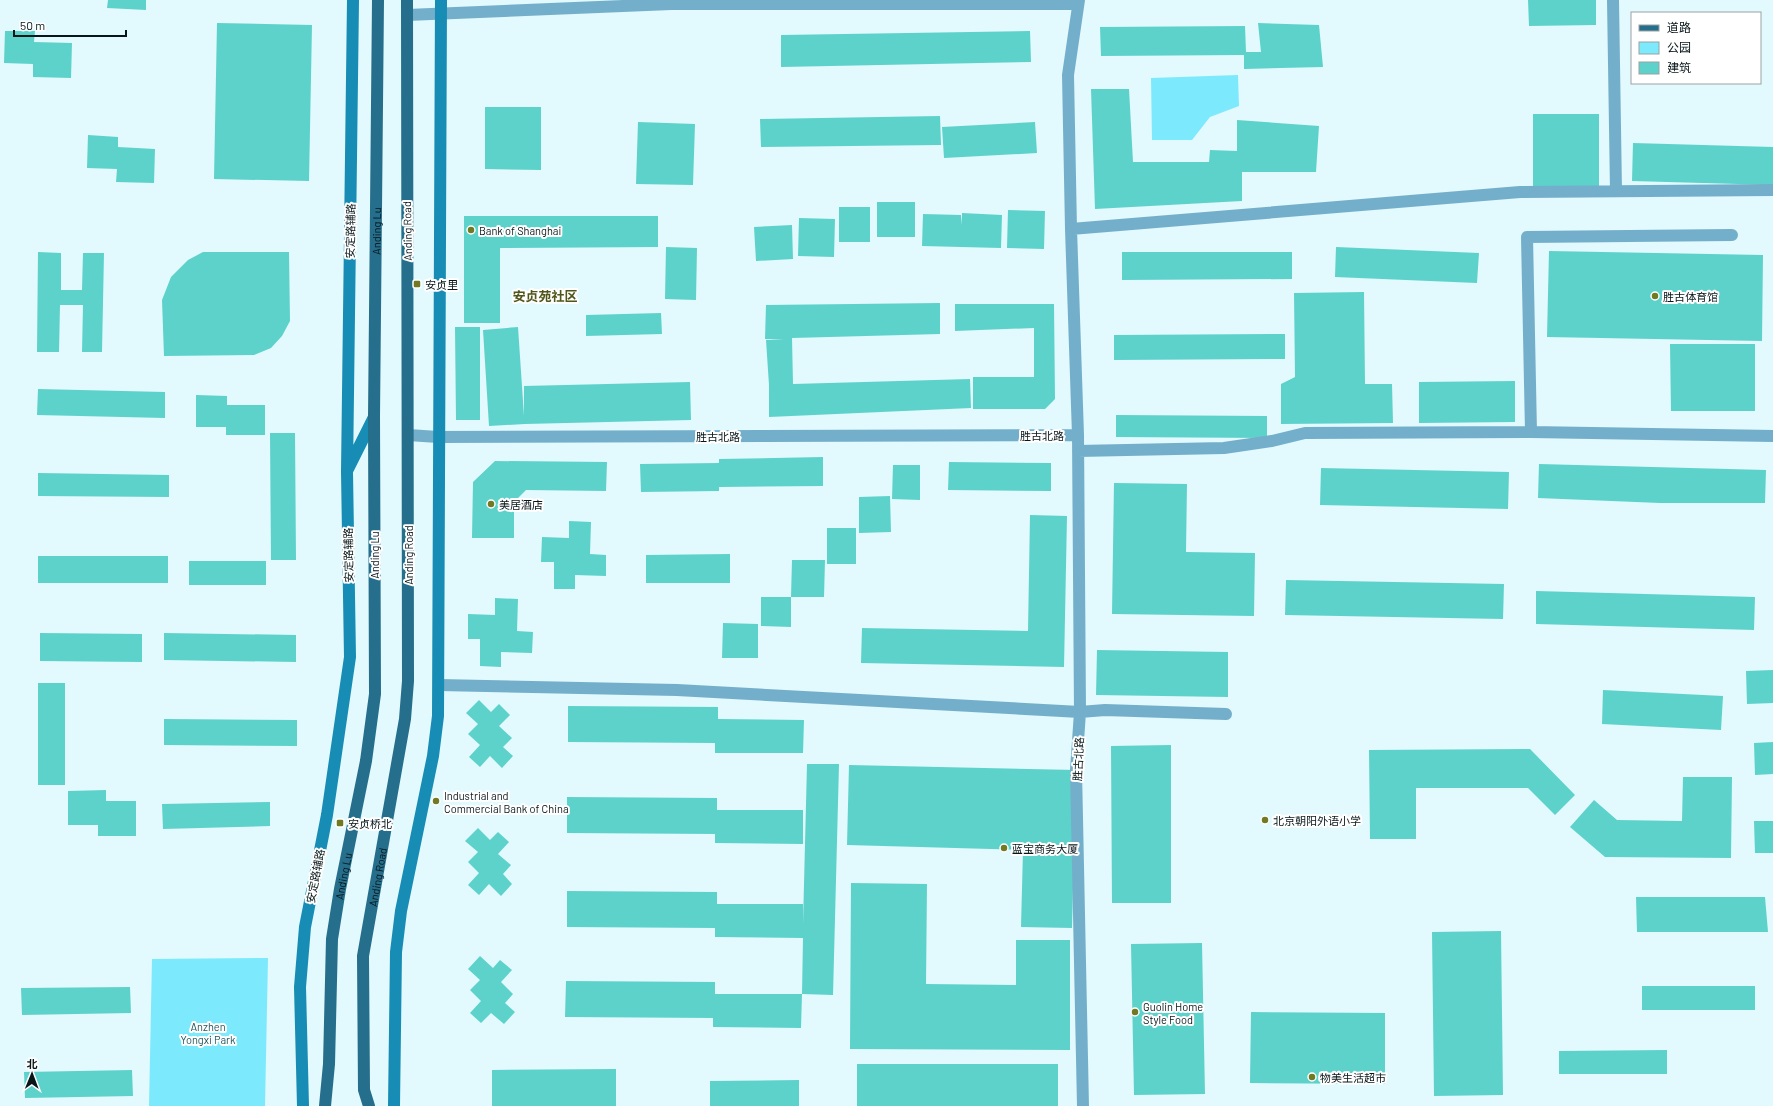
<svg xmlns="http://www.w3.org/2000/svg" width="1773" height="1106" viewBox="0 0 1773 1106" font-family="Barlow,'Noto Sans SC',sans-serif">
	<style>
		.green { fill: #7ceafc }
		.building { fill: #5dd2cb }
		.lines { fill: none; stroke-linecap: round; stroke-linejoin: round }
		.street { stroke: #73afcb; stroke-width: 12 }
		.secondary { stroke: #178cb5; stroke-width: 12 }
		.primary { stroke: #256e8c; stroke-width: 12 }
		.poi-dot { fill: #727923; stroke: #fff; stroke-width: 1.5 }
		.labels { text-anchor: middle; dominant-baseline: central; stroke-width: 4; stroke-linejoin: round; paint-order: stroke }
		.poi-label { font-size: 11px; fill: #081619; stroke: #fff; text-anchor: start }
		.street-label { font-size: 11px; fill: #081619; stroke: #fff }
		.park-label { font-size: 11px; fill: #24555d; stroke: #fff }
		.quarter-label { font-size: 13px; font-weight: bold; fill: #50551b; stroke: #fff }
	</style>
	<rect width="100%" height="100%" fill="#e2f9fd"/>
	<path class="green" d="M1238 75 1239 106 1210 117 1192 140H1152L1151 78Z
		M268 958 265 1106H149L152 959Z"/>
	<path class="building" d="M108 0H146V10L107 8Z
		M1528 0H1596V25L1529 26Z
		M217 23 312 25 309 181 214 179Z
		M1258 23 1319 25 1323 67 1244 69V55L1101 56 1100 27 1245 26 1246 52H1261Z
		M5 31H35L34 42 72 43 71 78 33 77V64L4 63Z
		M1030 31 1031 62 781 67V35Z
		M1091 89H1129L1133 162H1209L1210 150 1237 151V120L1319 126 1316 172H1242V201L1095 209Z
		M485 107H541V170L485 169Z
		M1533 114H1599V186H1533Z
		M940 116 941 145 761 147 760 119Z
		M638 122 695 124 693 185 636 184Z
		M1035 122 1037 153 944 158 942 127Z
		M88 135 118 137V147L155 149 154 183 116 182 117 169 87 168Z
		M1633 143 1773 147V185L1632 181Z
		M877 202H915V237H877Z
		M839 207H870V242H839Z
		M1008 210 1045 211 1044 249 1007 248Z
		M962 213 1002 215 1001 248 922 246 923 214 961 215 962 225Z
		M464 216H658V247L500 248V323H464Z
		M799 218 835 219 834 257 798 256Z
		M792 225 793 259 756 261 754 227Z
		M666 247 697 248 696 300 665 299Z
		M1336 247 1479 253 1477 283 1335 277Z
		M1549 251 1763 255 1762 341 1547 337Z
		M38 252 61 253V290H82L83 253H104L102 352H82L83 305H60L59 352H37Z
		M203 252H289L290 321 282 336 271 348 254 355 164 356 162 300 171 277 188 260Z
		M1122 252H1292V279L1122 280Z
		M1364 292 1365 384H1392L1393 423 1281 424V384L1295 377 1294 293Z
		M940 303V334L792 338 793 384 970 379 971 408 769 417V385L766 340 784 339H765L766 305Z
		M955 304H1054L1055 399 1045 409H973V377H1034V328L955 331Z
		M661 313 662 334 586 336V315Z
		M455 327H480V420H456Z
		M518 327 524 416V386L690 382 691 420 525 424 489 426 483 330Z
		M1285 334V359L1114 360V335Z
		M1670 344H1755V411H1671Z
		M1515 381V422L1419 423V382Z
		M38 389 165 392V418L37 415Z
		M196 395 227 396V405H265V435H226V427H196Z
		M1116 415 1267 416V438L1116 437Z
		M270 433H295L296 560H271Z
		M823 457V486L719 487V491L641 492 640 464 719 463V459Z
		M495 461 607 462 606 491 526 490 514 502V538H472L473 482Z
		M949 462 1051 463V491L948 490Z
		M1539 464 1766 470 1765 503H1660L1538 498Z
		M893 465H920V500L892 499Z
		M1321 468 1509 472 1508 509 1320 505Z
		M38 473 169 475V497L38 496Z
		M1114 483 1187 484 1186 552 1255 553 1254 616 1112 614Z
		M890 496 891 532 859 533V497Z
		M1030 515 1067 516 1064 667 861 663 862 628 1028 631Z
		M569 521 591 522 590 554 606 555V576L575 575V589H554V562H541L542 537 569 538Z
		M827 528H856V564H827Z
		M730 554V583H646V555Z
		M38 556H168V583H38Z
		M792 560H825L824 597H791Z
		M189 561H266V585H189Z
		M1286 580 1504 584 1503 619 1285 615Z
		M1536 591 1755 597 1754 630 1536 624Z
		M761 597H791V627L761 626Z
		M495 598 518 599 517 631 533 632 532 653 501 652V667L480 666V639H468V614L495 615Z
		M723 623 758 624V658H722Z
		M40 633 142 634V662L40 661Z
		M164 633 296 635V662L164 660Z
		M1097 650 1228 652V697L1096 695Z
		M1773 670V703L1747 704 1746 671Z
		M38 683H65V785H38Z
		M1603 690 1723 696 1721 730 1602 724Z
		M479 700 491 712 499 704 510 715 499 726 512 738 503 747 513 756 502 768 490 756 480 767 469 757 480 745 468 734 478 724 466 713Z
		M568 706 718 707V719L804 720 803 753H715V743L568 742Z
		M164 719 297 720V746L164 745Z
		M1773 742V774L1755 775 1754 743Z
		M1171 745V903H1112L1111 746Z
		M1530 749 1575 795 1555 815 1528 788H1416V839H1370L1369 750Z
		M807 764H839L833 995 802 994 803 938 715 937V928L567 927V891L717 892V904H803V924Z
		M849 765 1076 770 1072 928 1021 927 1023 850 847 845Z
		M1683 777H1732L1731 858 1605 857 1570 827 1594 800 1617 820 1682 821Z
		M106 790V801H136V836H98V825H68V791Z
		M567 797 717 798V810H803V844L715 843V834L567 833Z
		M270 802V826L163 829 162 804Z
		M1754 821H1773V853H1755Z
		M478 828 490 840 498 832 509 842 498 854 511 865 503 874 512 884 501 896 489 884 479 895 468 885 479 873 468 862 478 852 465 841Z
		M851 883 927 884 926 984 1016 985V940H1070V1050L850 1049Z
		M1636 897H1765L1768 932H1637Z
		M1501 931 1503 1095 1434 1096 1432 932Z
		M1202 943 1205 1094 1134 1095 1131 944Z
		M480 956 493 968 500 960 512 970 501 982 513 994 505 1003 515 1012 504 1024 491 1013 481 1023 470 1013 481 1001 470 990 480 980 468 969Z
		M566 981 715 982V994H802L801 1028 713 1027V1018L565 1017Z
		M1642 986H1755V1010H1642Z
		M130 987 131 1013 22 1015 21 988Z
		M1251 1012 1385 1013V1084L1250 1083Z
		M1667 1050V1074H1559V1051Z
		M857 1064H1058V1106H857Z
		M616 1069V1106H492V1070Z
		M132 1070 133 1096 25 1098 24 1072Z
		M799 1080V1106H710V1081Z"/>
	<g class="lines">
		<path class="street" d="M1613 0 1616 191
			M407 15 671 4H1078
			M1071 229 1068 75 1079 0
			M1531 432 1773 436
			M408 435 438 437 1078 435 1080 712 1076 770 1083 1106
			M1078 435 1071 229 1520 192 1773 190
			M1078 451 1224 448 1272 441 1305 433 1531 432 1527 237 1732 235
			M439 685 677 690 1080 712 1105 710 1226 714"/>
		<path class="secondary" d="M348 469 374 417
			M303 1106 300 987 305 927 327 815 350 657 347 472 353 0
			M394 1106 396 952 401 911 433 756 438 716 441 0"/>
		<g class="primary">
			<path id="s1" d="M325 1106 329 1064 332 939 340 889 366 761 375 694 374 417 378 0"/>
			<path id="s2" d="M369 1106 364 1090 363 956 405 719 408 681 407 0"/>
		</g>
	</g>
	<g class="poi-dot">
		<circle cx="471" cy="230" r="4"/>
		<rect x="413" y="280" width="8" height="8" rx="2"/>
		<circle cx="1655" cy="296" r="4"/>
		<circle cx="491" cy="504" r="4"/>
		<circle cx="436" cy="801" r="4"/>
		<circle cx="1265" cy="820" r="4"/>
		<rect x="336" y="819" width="8" height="8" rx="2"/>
		<circle cx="1004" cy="848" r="4"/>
		<circle cx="1135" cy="1012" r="4"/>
		<circle cx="1312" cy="1077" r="4"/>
	</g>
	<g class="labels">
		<g class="poi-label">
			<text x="479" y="230">Bank of Shanghai</text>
			<text x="425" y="284">安贞里</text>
			<text x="1663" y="296">胜古体育馆</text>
			<text x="499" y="504">美居酒店</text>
			<text x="444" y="795">Industrial and<tspan x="444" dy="13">Commercial Bank of China</tspan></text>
			<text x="1273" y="820">北京朝阳外语小学</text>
			<text x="348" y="823">安贞桥北</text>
			<text x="1012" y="848">蓝宝商务大厦</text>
			<text x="1143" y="1006">Guolin Home<tspan x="1143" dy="13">Style Food</tspan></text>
			<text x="1320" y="1077">物美生活超市</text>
		</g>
		<g class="street-label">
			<text transform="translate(350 231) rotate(-89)">安定路辅路</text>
			<text stroke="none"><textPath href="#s1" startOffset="879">Anding Lu</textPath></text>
			<text transform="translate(407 231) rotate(-91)">Anding Road</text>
			<text x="1042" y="435">胜古北路</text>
			<text x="718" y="436">胜古北路</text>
			<text transform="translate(348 555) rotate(-91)">安定路辅路</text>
			<text transform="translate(374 555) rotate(-90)">Anding Lu</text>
			<text transform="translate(408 555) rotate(-90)">Anding Road</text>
			<text transform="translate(1078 759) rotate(-87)">胜古北路</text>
			<text transform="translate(315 876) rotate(-79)">安定路辅路</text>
			<text stroke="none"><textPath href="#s1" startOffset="231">Anding Lu</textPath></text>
			<text stroke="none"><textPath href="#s2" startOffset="231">Anding Road</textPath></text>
		</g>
		<g class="park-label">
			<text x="208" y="1026">Anzhen<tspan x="208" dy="13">Yongxi Park</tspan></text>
		</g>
		<g class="quarter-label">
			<text x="545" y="296">安贞苑社区</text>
		</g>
	</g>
	<rect x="1631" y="12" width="130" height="72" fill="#ffffff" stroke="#9ca2a3"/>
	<rect x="1639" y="25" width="20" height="6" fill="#256e8c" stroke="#9ca2a3"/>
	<text x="1667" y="32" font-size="12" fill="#081619">道路</text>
	<rect x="1639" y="42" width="20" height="12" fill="#7ceafc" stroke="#9ca2a3"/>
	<text x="1667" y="52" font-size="12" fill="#081619">公园</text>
	<rect x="1639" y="62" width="20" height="12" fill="#5dd2cb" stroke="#9ca2a3"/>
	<text x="1667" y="72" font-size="12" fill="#081619">建筑</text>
	<g transform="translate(32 1074) rotate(1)" stroke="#ffffff" stroke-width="3" paint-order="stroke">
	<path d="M0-3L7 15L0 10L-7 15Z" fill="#081619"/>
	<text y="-6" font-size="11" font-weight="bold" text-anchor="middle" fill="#081619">北</text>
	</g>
	<path d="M14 30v6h112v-6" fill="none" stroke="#081619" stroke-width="2"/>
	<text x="20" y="30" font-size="12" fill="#081619" stroke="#ffffff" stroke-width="3" paint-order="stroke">50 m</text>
</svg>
